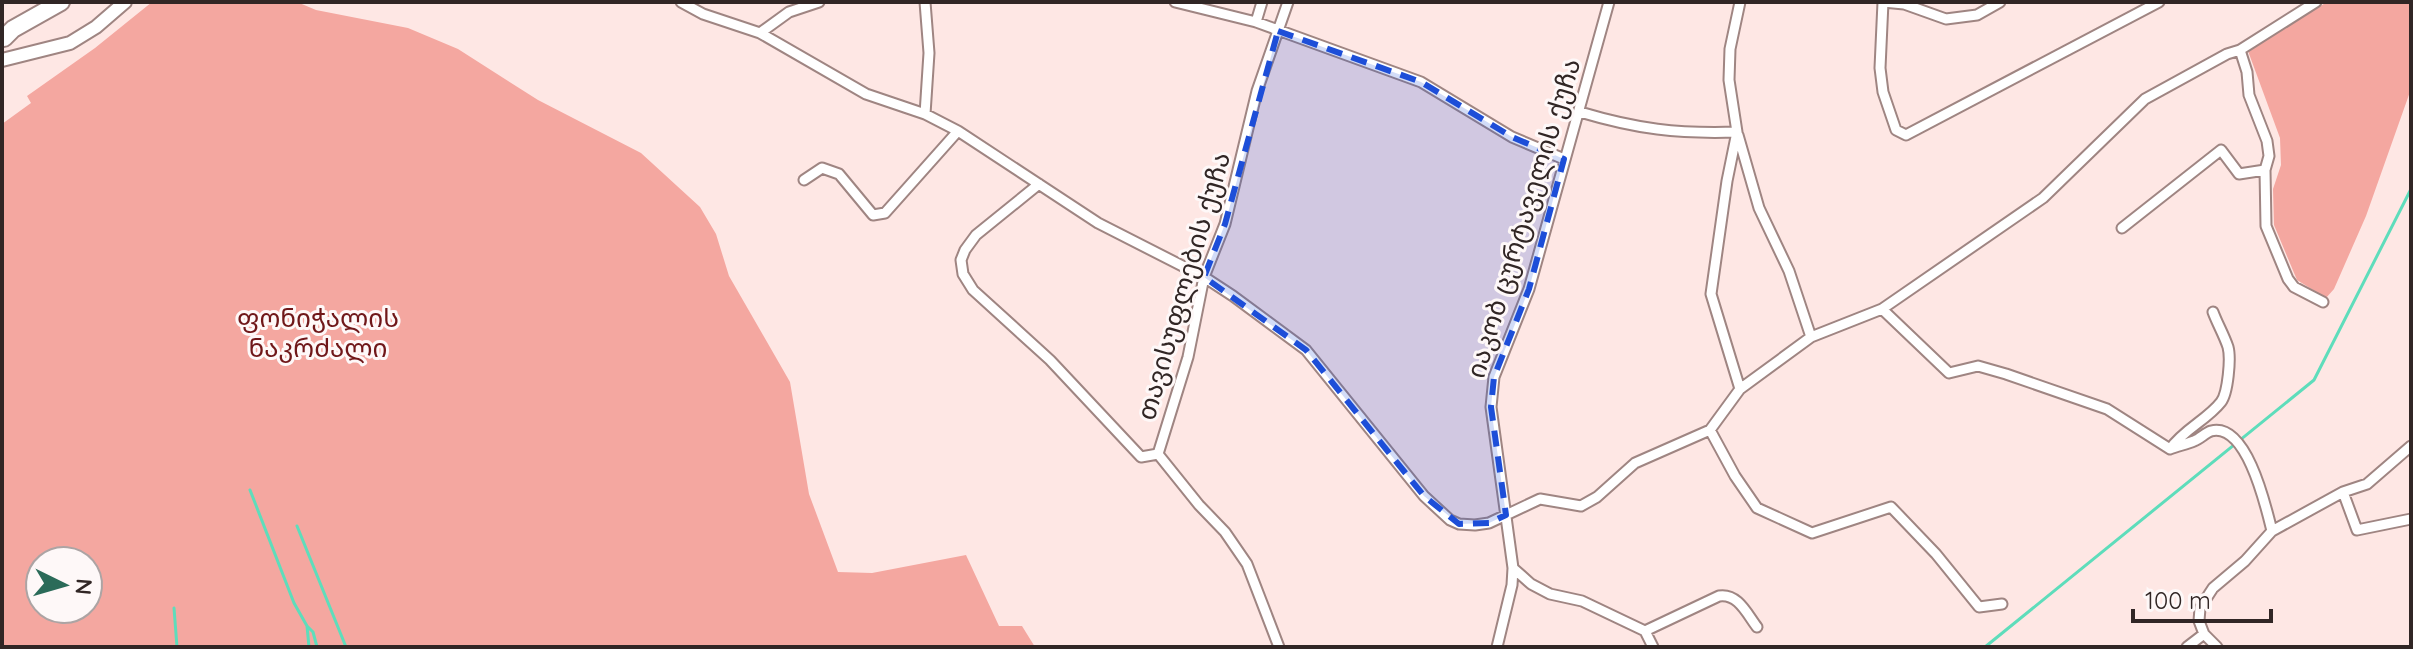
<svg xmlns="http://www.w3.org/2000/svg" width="2413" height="649" viewBox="0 0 2413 649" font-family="Quicksand,'Noto Sans Georgian',sans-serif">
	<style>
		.green { fill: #f4a7a0; fill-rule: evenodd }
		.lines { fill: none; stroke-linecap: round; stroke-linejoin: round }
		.stream { stroke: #5eddbb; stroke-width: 3 }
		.street-casing { stroke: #9f8582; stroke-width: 13 }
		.secondary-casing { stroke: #9f8582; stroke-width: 16 }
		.highway-casing { stroke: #9f8582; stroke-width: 20 }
		.street { stroke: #fff; stroke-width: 9 }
		.secondary { stroke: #fff; stroke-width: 12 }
		.highway { stroke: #fff; stroke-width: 16 }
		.marked { fill: #1d4ed8; fill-opacity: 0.2; stroke: #1d4ed8; stroke-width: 6; stroke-dasharray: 16 10; stroke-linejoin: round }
		.labels { text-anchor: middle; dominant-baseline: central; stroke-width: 6; stroke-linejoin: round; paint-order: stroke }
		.street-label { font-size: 26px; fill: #312625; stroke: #fef8f8 }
		.park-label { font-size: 26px; fill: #701719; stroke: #fef8f8 }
	</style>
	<rect width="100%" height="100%" fill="#fee7e4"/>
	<path class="green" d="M152 2H297L316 10 408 28 458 49 538 100 641 153 700 207 716 234 729 276 790 382 809 494 838 572 872 573 966 555 999 626H1022L1035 647H2V124L31 103 27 96 95 48ZM40 561H88V609H40Z
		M2327 2H2411V89L2366 216 2334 289 2326 298 2297 280 2274 225 2273 189 2281 165 2280 138 2248 51Z"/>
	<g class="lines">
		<path class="stream" d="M250 490 294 603 307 626 309 647
			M297 526 346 647
			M174 608 177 647
			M307 626 313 632 317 647
			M1985 647 2314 380 2411 189"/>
		<defs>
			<path id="street" d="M681 2 703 14 760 33 866 94 925 114 958 131 1098 223 1204 277 1233 296 1306 350 1424 496 1450 520 1459 524 1475 525 1489 523 1540 499 1581 506 1597 497 1635 463 1710 430 1740 389 1811 337 1882 309 2043 198 2145 99 2227 54 2240 50
				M925 2 929 53 925 114
				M1175 2 1256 22 1421 82 1512 137 1564 159
				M1740 2 1730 49 1729 80 1737 132 1727 181 1711 294 1740 389
				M1883 2 1880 68 1883 92 1896 130 1906 135 2159 2
				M1883 2 1904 4 1946 19 1977 15 2000 2
				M2316 2 2240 50 2247 72 2249 95 2267 141 2269 156 2265 170 2266 226 2288 279 2294 287 2323 302
				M1256 22 1262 2
				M760 33 789 12 819 2
				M1580 112C1637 129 1677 134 1737 132
				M1738 135 1759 208 1789 271 1811 337
				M804 180 822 168 839 174 873 215 885 213 958 131
				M1039 184 976 235 965 250 961 260 963 274 973 290 1050 360 1141 457 1158 454
				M2122 228 2221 150 2239 174 2265 170
				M1882 309 1949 373 1978 366 2006 374 2107 409 2170 449
				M1710 430 1735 476 1757 508 1812 533 1891 507 1936 554 1979 607 2002 604
				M2170 449C2178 446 2187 444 2194 441 2200 439 2205 433 2211 431 2247 422 2266 507 2272 531
				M2170 449C2184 429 2207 420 2221 402 2228 393 2231 358 2228 347 2224 335 2217 323 2213 312
				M1158 454 1188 357 1204 277 1225 224 1257 91 1288 2
				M1158 454 1199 505 1225 532 1247 564 1279 647
				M2343 492 2357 530 2411 519
				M1513 568 1531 584 1550 594 1582 601 1645 631 1653 647
				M1645 631 1719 596C1738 593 1747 614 1757 627
				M1497 647 1512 585 1513 568 1491 407 1494 377 1529 289 1609 2
				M2187 647 2204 634
				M2217 647 2204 634 2199 621 2200 608 2213 588 2245 561 2272 531 2343 492 2367 484 2411 446"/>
			<path id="secondary" d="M2 60 70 43 96 27 125 2"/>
			<path id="highway" d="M4 38 13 29 61 2"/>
		</defs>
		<use href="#street" class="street-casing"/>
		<use href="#secondary" class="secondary-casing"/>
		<use href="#highway" class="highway-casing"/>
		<use href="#street" class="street"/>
		<use href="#secondary" class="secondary"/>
		<use href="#highway" class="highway"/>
	</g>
	<path class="marked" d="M1278 31 1421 82 1512 137 1564 159 1529 289 1494 377 1491 407 1506 515 1489 523 1459 524 1424 496 1306 350 1204 277 1225 224Z"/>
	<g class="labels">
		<g class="street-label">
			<text transform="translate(1523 218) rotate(-73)">იაკობ ცურტაველის ქუჩა</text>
			<text transform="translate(1183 286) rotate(-74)">თავისუფლების ქუჩა</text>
		</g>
		<g class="park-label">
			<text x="318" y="317">ფონიჭალის<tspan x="318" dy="30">ნაკრძალი</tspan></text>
		</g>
	</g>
	<rect width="2413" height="649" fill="none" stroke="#312625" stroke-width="8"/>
	<g transform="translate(64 585) rotate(95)"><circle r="38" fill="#fef8f8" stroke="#aca4a4" stroke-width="2"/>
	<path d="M0-6L14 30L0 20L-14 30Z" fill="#2b6b59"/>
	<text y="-12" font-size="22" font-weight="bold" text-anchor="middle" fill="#312625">N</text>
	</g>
	<path d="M2133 609v12h138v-12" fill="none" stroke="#312625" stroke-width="4"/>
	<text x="2145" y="609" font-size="24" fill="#312625" stroke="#fef8f8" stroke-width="6" paint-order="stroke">100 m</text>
</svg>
